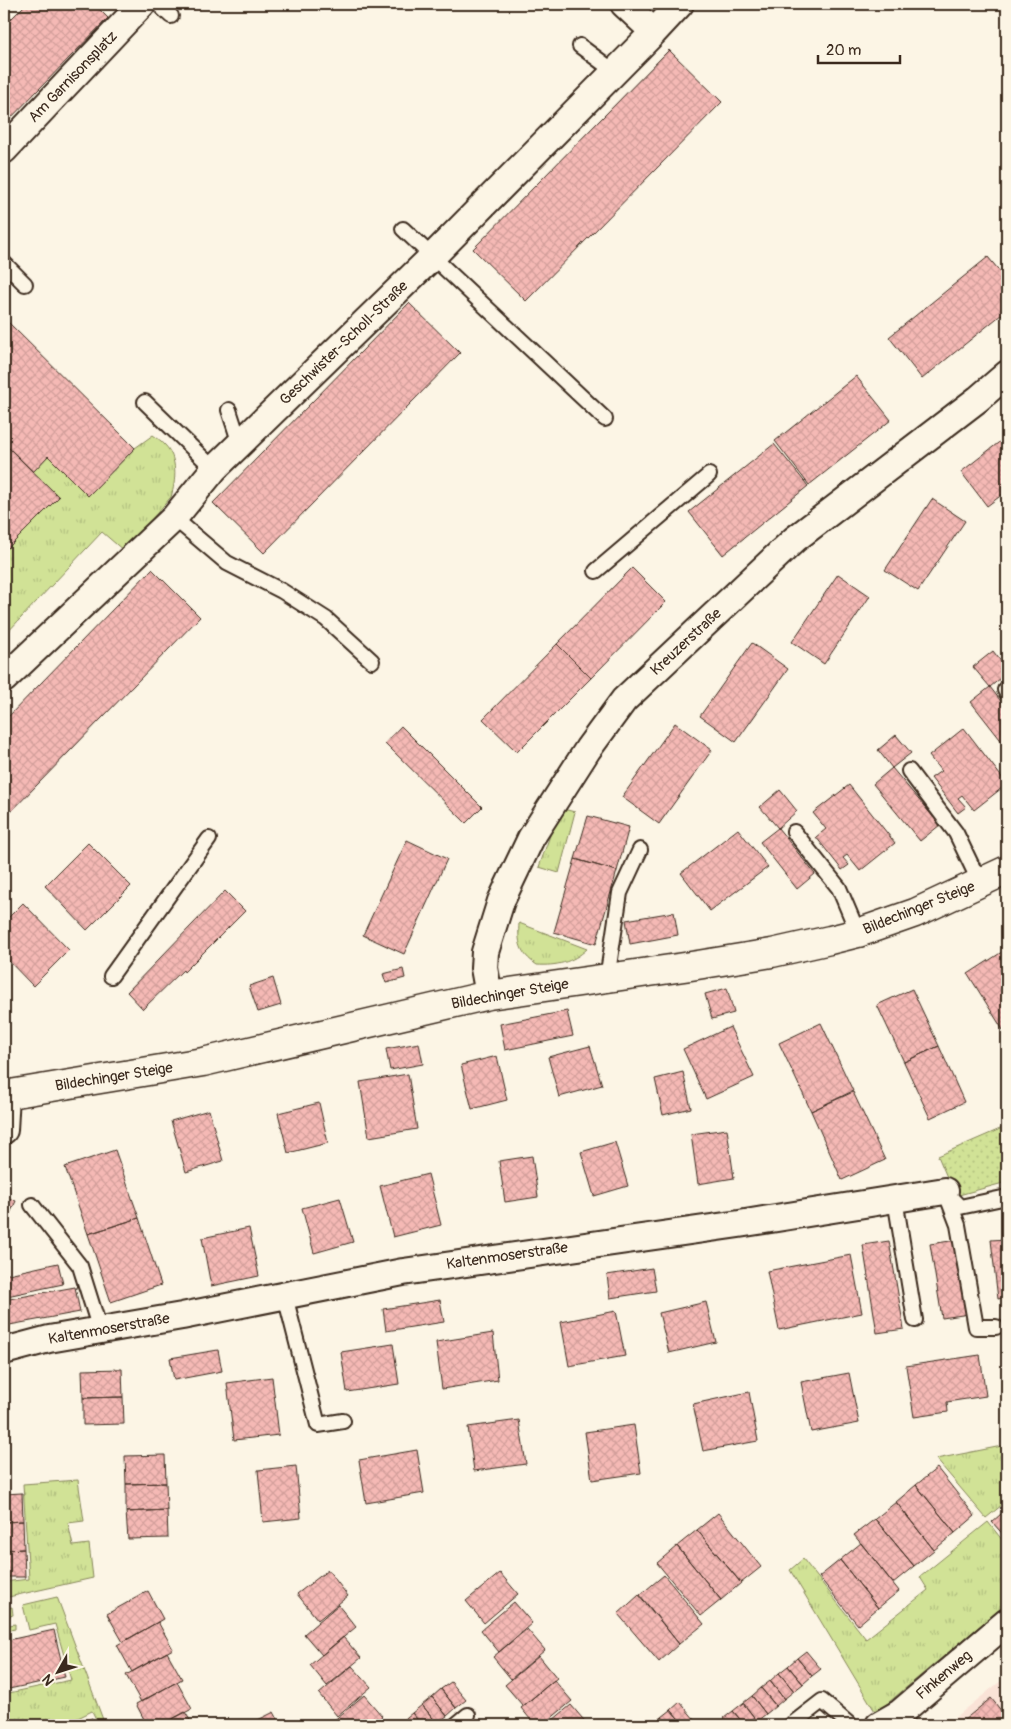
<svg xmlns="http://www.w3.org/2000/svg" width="1011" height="1729" viewBox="0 0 1011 1729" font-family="Pangolin,sans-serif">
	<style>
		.built { fill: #fae3d7 }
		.grass { fill: url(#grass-tufts); stroke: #86865a }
		.park { fill: url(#park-dots); stroke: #86865a }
		.building { fill: url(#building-cross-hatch); stroke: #3b2a1e }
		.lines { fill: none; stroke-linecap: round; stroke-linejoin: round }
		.service-casing { stroke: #3b2a1e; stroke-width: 18 }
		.minor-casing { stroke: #3b2a1e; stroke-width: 30 }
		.tertiary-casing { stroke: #3b2a1e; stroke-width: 31 }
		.service { stroke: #fcf5e5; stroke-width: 14 }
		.minor { stroke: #fcf5e5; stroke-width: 26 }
		.tertiary { stroke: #fcf5e5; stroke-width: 28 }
		.labels { text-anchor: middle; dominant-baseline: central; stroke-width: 5; stroke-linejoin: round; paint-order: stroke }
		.street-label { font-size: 15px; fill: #3b2a1e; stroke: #fcf5e5 }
	</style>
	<defs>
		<pattern id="grass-tufts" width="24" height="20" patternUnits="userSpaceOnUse" patternTransform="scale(1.25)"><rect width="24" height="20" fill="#d1e296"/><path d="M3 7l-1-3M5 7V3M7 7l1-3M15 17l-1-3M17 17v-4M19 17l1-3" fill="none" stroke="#b4c281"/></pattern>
		<pattern id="park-dots" width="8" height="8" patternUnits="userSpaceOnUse" patternTransform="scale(1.25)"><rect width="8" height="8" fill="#d1e296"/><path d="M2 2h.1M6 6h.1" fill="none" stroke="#b4c281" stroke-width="1.8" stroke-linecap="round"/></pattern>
		<pattern id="building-cross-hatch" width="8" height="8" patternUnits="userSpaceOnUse" patternTransform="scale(1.25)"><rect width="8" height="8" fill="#f5b9b5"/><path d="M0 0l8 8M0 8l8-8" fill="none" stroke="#d39f9b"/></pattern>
	</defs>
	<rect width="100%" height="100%" fill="#fcf5e5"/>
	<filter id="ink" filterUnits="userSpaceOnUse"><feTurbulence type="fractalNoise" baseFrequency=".02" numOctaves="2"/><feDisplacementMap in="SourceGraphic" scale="10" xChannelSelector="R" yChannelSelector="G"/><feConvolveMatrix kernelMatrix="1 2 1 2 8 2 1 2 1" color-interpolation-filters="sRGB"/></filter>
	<g filter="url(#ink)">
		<path class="built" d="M1007 1676V1725H946Z"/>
		<path class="grass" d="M153 435C157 438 162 441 165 445 178 458 176 481 171 497L124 551 102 532 4 636V552L59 497 33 472 48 456 88 496 135 448Z
			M563 809 575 812 559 873 539 867 554 824Z
			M519 923 587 949C572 963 556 966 537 965 519 953 518 942 519 923Z
			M1007 1445V1501L986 1518 936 1459Z
			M78 1480 84 1521 68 1523 73 1546 89 1544 93 1578 4 1598V1582L29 1579 23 1484Z
			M988 1522 1007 1546V1603L876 1713 790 1570 803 1559 866 1639 928 1590 920 1577Z
			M57 1597 105 1725H99L92 1711 64 1725H4V1711L5 1710 4 1694 71 1680 55 1624 29 1630 23 1605Z
			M12 1607 13 1615 7 1617 9 1625 15 1624V1629L4 1631V1609Z"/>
		<path class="park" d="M1007 1126V1182L955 1196 938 1156Z"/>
		<path class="building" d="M26 4H94L108 18 4 125V26Z
			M669 50 722 102 526 301 473 249Z
			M988 257 1007 280V310L922 379 889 337Z
			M409 303 460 353 264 553 213 503Z
			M4 318 135 448 88 496 48 456 33 472 4 443Z
			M856 376 891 420 809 485 775 441Z
			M1007 436V491L987 506 961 472Z
			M4 443 59 497 4 552Z
			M774 444 808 486 723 555 689 512Z
			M932 499 965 521 918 591 885 570Z
			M632 568 666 602 591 678 557 644Z
			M152 569 200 617 4 819V721Z
			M838 574 870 596 824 664 792 642Z
			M752 643 788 669 736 742 700 716Z
			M557 644 591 678 517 752 483 719Z
			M993 651 1007 669V673L990 687 973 667Z
			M990 687 1007 709V748L971 702Z
			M675 723 712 750 659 824 622 797Z
			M401 726 482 807 466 823 385 743Z
			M964 728 1007 784 974 810 962 795 958 798 966 807 958 813 931 778 941 771 929 756Z
			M896 735 911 753 892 768 878 750Z
			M892 768 940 825 920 841 873 784Z
			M849 785 895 843 860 871 847 855 843 858 849 865 842 870 816 837 826 829 813 813Z
			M780 790 797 811 778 828 760 807Z
			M588 816 629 827 617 871 575 859Z
			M778 828 815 874 797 889 760 842Z
			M738 829 768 867 710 911 681 873Z
			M407 840 447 859 404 954 363 935Z
			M88 843 131 886 87 930 45 886Z
			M575 859 617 871 596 944 554 932Z
			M225 891 245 911 184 972 183 970 143 1009 127 992Z
			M23 903 69 950 33 986 4 956V922Z
			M674 912 678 935 630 944 626 920Z
			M1005 950 1007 954V1027L1003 1030 968 974Z
			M403 969 405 978 386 983 383 974Z
			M273 978 281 1005 258 1012 249 986Z
			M727 988 734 1013 712 1019 705 994Z
			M912 989 939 1046 904 1062 877 1005Z
			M567 1011 573 1036 505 1050 500 1024Z
			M821 1023 853 1091 811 1111 779 1043Z
			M730 1027 754 1077 706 1099 683 1049Z
			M419 1043 423 1064 390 1070 386 1049Z
			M590 1046 602 1085 559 1097 548 1057Z
			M939 1046 964 1102 930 1118 904 1062Z
			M497 1056 507 1100 472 1109 461 1065Z
			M683 1072 691 1108 663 1115 655 1079Z
			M408 1074 417 1129 369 1137 360 1082Z
			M853 1092 885 1160 842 1180 811 1111Z
			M319 1103 328 1143 288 1153 278 1113Z
			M209 1110 223 1161 186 1172 171 1121Z
			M727 1129 734 1178 698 1184 691 1134Z
			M615 1142 628 1186 594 1196 581 1152Z
			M115 1150 139 1218 88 1234 65 1167Z
			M532 1156 538 1197 505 1202 499 1161Z
			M428 1174 441 1225 393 1237 380 1186Z
			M9 1198 16 1201 7 1220 4 1219V1212Z
			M340 1198 353 1242 314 1253 302 1208Z
			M139 1218 161 1285 111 1302 88 1234Z
			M249 1228 259 1276 211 1286 202 1238Z
			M1007 1239V1297L998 1299 991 1240Z
			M957 1240 969 1314 942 1318 930 1244Z
			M889 1241 904 1329 877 1333 863 1245Z
			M851 1255 862 1313 779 1330 767 1271Z
			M58 1263 63 1284 7 1296 4 1275Z
			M652 1268 656 1291 610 1298 607 1275Z
			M75 1287 80 1312 4 1326V1300Z
			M440 1300 444 1322 386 1331 383 1309Z
			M706 1302 716 1342 669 1353 659 1313Z
			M616 1311 625 1356 569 1366 561 1322Z
			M493 1333 498 1380 442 1389 436 1342Z
			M393 1344 399 1384 347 1392 341 1352Z
			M218 1350 222 1371 174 1380 170 1358Z
			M980 1355 986 1396 947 1402 948 1412 914 1417 906 1366Z
			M122 1369 123 1397 83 1398 82 1370Z
			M849 1373 859 1423 811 1432 801 1382Z
			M272 1377 279 1435 234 1440 227 1383Z
			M749 1392 758 1441 703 1451 693 1404Z
			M123 1397 124 1424 83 1425V1398Z
			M519 1420 526 1464 474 1471 468 1427Z
			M634 1425 641 1473 592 1480 585 1432Z
			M417 1450 424 1493 366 1503 359 1460Z
			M165 1455 166 1483 126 1484 125 1456Z
			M296 1466 301 1518 263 1522 258 1470Z
			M937 1468 975 1516 955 1533 916 1485Z
			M166 1483 167 1510 126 1512V1484Z
			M916 1485 955 1533 934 1550 896 1502Z
			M22 1493 23 1521 4 1522V1494Z
			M896 1502 934 1550 914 1566 875 1519Z
			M167 1510 168 1538 128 1539 126 1512Z
			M718 1513 761 1567 741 1583 697 1530Z
			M1001 1514 1007 1522V1539L992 1522Z
			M875 1519 914 1566 893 1583 854 1535Z
			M23 1521 24 1549 4 1550V1522Z
			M697 1530 741 1583 721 1600 677 1546Z
			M861 1543 899 1591 878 1608 840 1560Z
			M677 1546 721 1600 701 1616 657 1563Z
			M24 1549 25 1577H4V1550Z
			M840 1560 878 1608 858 1625 819 1577Z
			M328 1570 348 1596 318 1620 297 1594Z
			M500 1573 518 1594 484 1623 466 1601Z
			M664 1575 704 1624 679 1644 640 1595Z
			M148 1591 163 1619 123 1642 107 1614Z
			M639 1595 679 1644 659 1662 618 1614Z
			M514 1602 532 1623 499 1652 481 1630Z
			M338 1605 356 1627 322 1655 304 1634Z
			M158 1622 173 1649 132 1672 117 1645Z
			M527 1629 545 1650 511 1679 493 1657Z
			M54 1630 65 1677 9 1689 4 1663V1641Z
			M343 1637 361 1658 327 1686 310 1665Z
			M806 1651 821 1669 812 1676 797 1658Z
			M167 1652 182 1679 141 1702 126 1675Z
			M539 1656 557 1678 523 1706 505 1685Z
			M797 1658 812 1676 803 1684 788 1666Z
			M352 1666 371 1687 337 1716 319 1694Z
			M788 1666 803 1684 794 1691 779 1673Z
			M779 1673 794 1691 784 1699 770 1681Z
			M554 1680 572 1701 543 1725H535L521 1708Z
			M770 1681 784 1699 776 1706 761 1688Z
			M177 1682 192 1709 161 1725H147L136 1704Z
			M451 1682 466 1700 456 1708 441 1689Z
			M761 1688 776 1706 766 1714 752 1696Z
			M441 1689 456 1708 447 1716 432 1697Z
			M364 1695 382 1716 372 1725H332L331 1723Z
			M752 1696 766 1714 757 1721 743 1703Z
			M432 1697 447 1716 437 1723 422 1705Z
			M991 1698 1007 1718V1725H958Z
			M680 1702 695 1720 688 1725H684L671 1710Z
			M743 1703 757 1721 752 1725H745L733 1711Z
			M422 1705 437 1723 435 1725H422L412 1713Z
			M571 1705 588 1725H547Z
			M671 1710 684 1725H668L662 1717Z
			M733 1711 745 1725H730L724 1718Z
			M185 1712 193 1725H161Z
			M274 1712 281 1725H248Z
			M412 1713 422 1725H406L402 1721Z
			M662 1717 668 1725H653Z
			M92 1718 96 1725H82L81 1724Z"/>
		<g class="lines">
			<defs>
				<path id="service" d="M158 4 171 16
					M580 46 615 72
					M403 229 605 419
					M4 263 25 284
					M145 402 214 469
					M229 410 240 444
					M174 518 227 563 282 591 326 619 372 661
					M596 571 709 475
					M1005 690 1007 693
					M909 771 956 833 980 883
					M794 832 839 888 858 933
					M111 976 209 839
					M607 979 620 893 640 850
					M945 1191 958 1225 976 1327H996
					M949 1196 960 1207 1007 1197
					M895 1199 915 1320
					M32 1205 80 1266 100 1330
					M285 1296 318 1425 343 1421
					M456 1725 468 1715
					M791 1725 822 1701 850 1725"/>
				<path id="minor" d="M624 4 654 32
					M4 150 142 4
					M4 679 174 518 214 469 432 257 654 32 680 4
					M489 995 484 968 485 952 501 901 531 838 588 749 624 700 795 539 978 399 1007 374
					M4 1130 6 1095
					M4 1351 49 1339 182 1316 403 1272 739 1224 945 1191
					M879 1725 900 1713 1007 1622"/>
				<path id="tertiary" d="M4 1095 203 1062 489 995 691 966 772 953 830 940 858 933 915 913 1007 870"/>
			</defs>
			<use href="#service" class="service-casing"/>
			<use href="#minor" class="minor-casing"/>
			<use href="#tertiary" class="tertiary-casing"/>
			<use href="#service" class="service"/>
			<use href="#minor" class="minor"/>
			<use href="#tertiary" class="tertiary"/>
		</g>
	</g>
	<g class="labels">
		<g class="street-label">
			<text transform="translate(73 77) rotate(-46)">Am Garnisonsplatz</text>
			<text transform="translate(344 343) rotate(-44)">Geschwister-Scholl-Straße</text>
			<text transform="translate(686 642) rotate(-43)">Kreuzerstraße</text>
			<text transform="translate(919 908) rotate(-22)">Bildechinger Steige</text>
			<text transform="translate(510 994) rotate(-10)">Bildechinger Steige</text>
			<text transform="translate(114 1077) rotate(-9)">Bildechinger Steige</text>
			<text transform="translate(507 1256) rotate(-8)">Kaltenmoserstraße</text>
			<text transform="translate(109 1329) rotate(-10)">Kaltenmoserstraße</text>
			<text transform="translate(944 1675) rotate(-40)">Finkenweg</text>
		</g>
	</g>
	<rect width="1011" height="1729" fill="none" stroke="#fcf5e5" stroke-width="20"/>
	<rect x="10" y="10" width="991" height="1709" fill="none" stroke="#3b2a1e" stroke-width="2" filter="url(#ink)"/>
	<g transform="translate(58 1672) rotate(231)" stroke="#fcf5e5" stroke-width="4" paint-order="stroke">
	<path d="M0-4L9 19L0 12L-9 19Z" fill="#3b2a1e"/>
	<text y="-8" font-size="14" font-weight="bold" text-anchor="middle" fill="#3b2a1e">N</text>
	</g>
	<path d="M818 55v8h82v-8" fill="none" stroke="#3b2a1e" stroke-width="2.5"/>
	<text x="826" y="55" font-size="15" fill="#3b2a1e" stroke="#fcf5e5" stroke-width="4" paint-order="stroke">20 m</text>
</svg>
